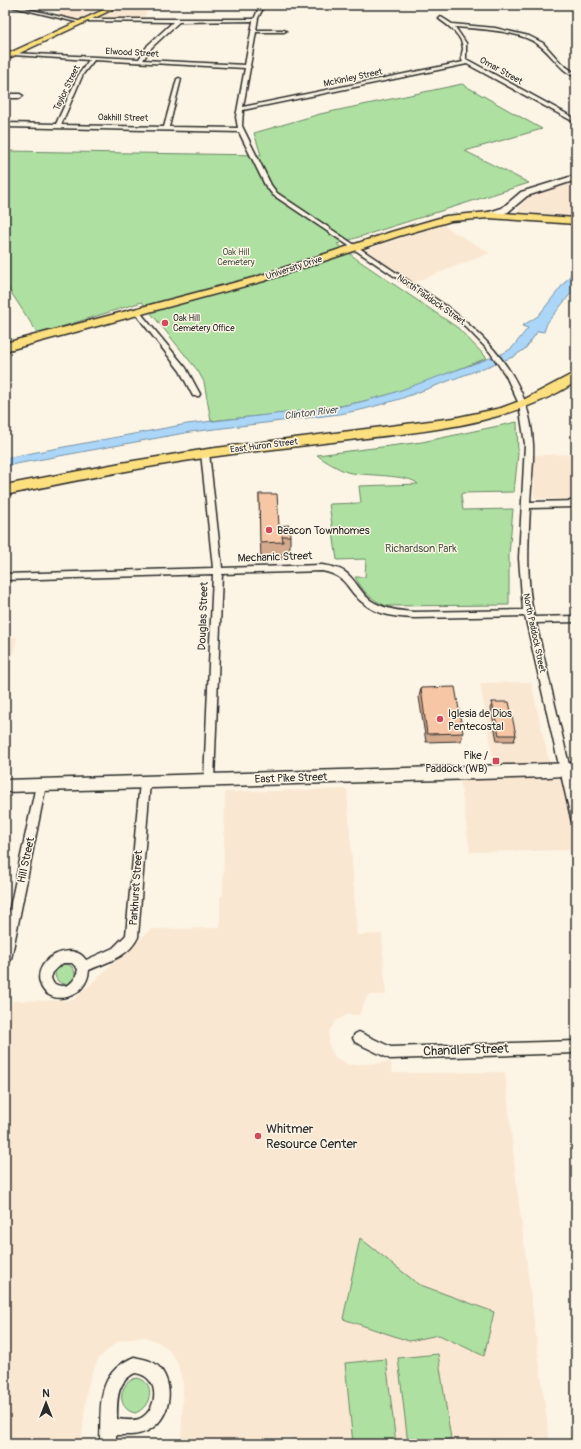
<svg xmlns="http://www.w3.org/2000/svg" width="581" height="1449" viewBox="0 0 581 1449" font-family="Pangolin,sans-serif">
	<style>
		.built { fill: #fae7d2 }
		.green { fill: #ade0a1; stroke: #6c8666 }
		.water { fill: #abd6f7; stroke: #7892a5 }
		.lines { fill: none; stroke-linecap: round; stroke-linejoin: round }
		.street-casing { stroke: #2b2b2b; stroke-width: 3 }
		.secondary-casing { stroke: #2b2b2b; stroke-width: 3 }
		.primary-casing { stroke: #2b2b2b; stroke-width: 3 }
		.highway-casing { stroke: #2b2b2b; stroke-width: 3 }
		.street { fill: #fcf5e5; fill-rule: evenodd }
		.secondary { fill: #fcf5e5; fill-rule: evenodd }
		.primary { fill: #fce080; fill-rule: evenodd }
		.highway { fill: #fce080; fill-rule: evenodd }
		.wall { fill: #d4aa8e; stroke: #2b2b2b }
		.building { fill: #f6c6a5; stroke: #2b2b2b }
		.poi-dot { fill: #d1495b; stroke: #fcf5e5; stroke-width: 1.5 }
		.labels { text-anchor: middle; dominant-baseline: central; stroke-width: 3; stroke-linejoin: round; paint-order: stroke }
		.far-street-label { font-size: 9px; fill: #2b2b2b; stroke: #fcf5e5 }
		.far-park-label { font-size: 9px; fill: #4c5848; stroke: #fcf5e5 }
		.far-poi-label { font-size: 9px; fill: #2b2b2b; stroke: #fcf5e5; text-anchor: start }
		.far-water-label { font-size: 10px; font-style: italic; fill: #4b565e; stroke: #fcf5e5 }
		.poi-label { font-size: 11px; fill: #2b2b2b; stroke: #fcf5e5; text-anchor: start }
		.park-label { font-size: 11px; fill: #4c5848; stroke: #fcf5e5 }
		.street-label { font-size: 11px; fill: #2b2b2b; stroke: #fcf5e5 }
		.near-street-label { font-size: 13px; fill: #2b2b2b; stroke: #fcf5e5 }
		.near-poi-label { font-size: 13px; fill: #2b2b2b; stroke: #fcf5e5; text-anchor: start }
	</style>
	<rect width="100%" height="100%" fill="#fcf5e5"/>
	<filter id="ink" filterUnits="userSpaceOnUse"><feTurbulence type="fractalNoise" baseFrequency=".025" numOctaves="2"/><feDisplacementMap in="SourceGraphic" scale="8" xChannelSelector="R" yChannelSelector="G"/><feConvolveMatrix kernelMatrix="1 2 1 2 8 2 1 2 1" color-interpolation-filters="sRGB"/></filter>
	<g filter="url(#ink)">
		<path class="built" d="M65 5H112L75 20 56 15 68 9 60 7Z
			M127 5H182L170 9 147 10 144 20 92 19Z
			M576 182V216L518 212 525 197Z
			M441 224 490 253 413 283 366 250Z
			M576 454V499H541L534 497V455Z
			M5 637H17L5 691Z
			M531 682 553 779H576V850L470 852 458 766 494 765 480 683Z
			M347 789 357 935 382 934 386 995H368L359 1015H347L336 1021 329 1031V1046L336 1058 349 1065 391 1062 392 1073 505 1072 517 1188 550 1444H291V1437L181 1441 183 1385 177 1361 168 1349 158 1342 145 1337 118 1341 99 1358 92 1373 87 1390 81 1444H5V1083H7L5 1042 12 1001 73 1000 151 929 220 928V896H223L225 792Z"/>
		<path class="green" d="M462 84 542 129 465 151 529 183 337 244 358 260 458 328 487 358C446 374 403 393 360 402 312 413 261 415 211 421L204 382 198 371 142 302 38 334 5 283V151L261 155 254 133 320 114Z
			M517 422 518 454 514 492 462 493 461 495 463 510 513 509 509 555V605L386 606C370 599 363 591 355 577H365L366 559 337 560 329 504 361 503 359 486 418 484C410 474 361 476 347 472 339 469 324 461 317 455L422 442Z
			M55 974a10 10 0 1 1 20 0a10 10 0 1 1-20 0Z
			M360 1238 418 1284 494 1312 484 1356 439 1335 409 1341 343 1319Z
			M438 1354 451 1439 408 1444 398 1358Z
			M386 1359 396 1444H353L345 1363Z
			M137 1378C157 1382 151 1408 135 1413 115 1409 119 1381 137 1378Z"/>
		<path class="water" d="M576 268V287L547 323 544 332 538 331 525 349 513 357 400 399 365 409 340 414 190 432 5 466V458L187 424 337 407 360 402 387 395 504 353 512 348 528 328 522 326 538 316Z"/>
		<g class="lines">
			<defs>
				<path id="street" d="M5 5H12L82 22 80 23Z
					M252 5H257L262 10 258 18 256 30H284L286 31 284 32H256L250 66 251 67 250 68 243 107 463 62C460 57 462 54 463 49 463 36 449 26 439 19L441 17 452 24 495 28 529 36 543 43 561 63 576 74V77C559 70 553 55 539 45 519 30 479 29 455 27L466 43V59L576 119V123L467 64 243 110 242 126 271 185 277 193 446 306C493 342 530 382 533 444 534 463 531 483 530 502L576 501V507L530 508C528 544 526 581 534 617L576 616V622L536 623 576 795V823L572 821 571 818 525 616 414 618C396 617 376 615 362 602 345 588 348 576 322 571L222 574 214 780 213 783 209 784 205 783 204 780 213 574 5 580V574L213 568 201 453 205 451 209 453 222 568 322 565C330 566 339 568 345 572 355 579 360 592 370 600 383 609 399 611 414 612L523 610 519 558 525 444 519 404 506 376 490 352 466 327 442 308 273 195 265 185 239 132 5 127V123L56 124 79 74 89 60 14 55 12 53 139 59 148 45 173 22 84 21 82 19H254L258 10ZM253 21 245 65 143 60 152 47 179 22ZM94 60 245 68 236 117 238 128 169 127 181 79 179 78 177 79 164 127 61 125 83 74Z
					M5 94H20L23 96 20 98H5Z
					M135 311H139L186 368 200 394 199 396H193L180 371 135 313Z
					M145 778 149 779 150 782 138 937C129 957 107 962 89 970 87 1000 47 1008 40 983 33 959 72 939 86 960L113 948 126 935 140 782 141 779ZM63 963H72L78 969C76 982 66 991 53 983L51 978 53 972Z
					M41 781 45 782 46 785 11 959 9 963 5 965V931L36 785 37 782Z
					M359 1032 391 1047 576 1041V1053L390 1059 355 1042 353 1038 355 1034Z
					M134 1357C143 1359 153 1360 159 1367 176 1386 170 1421 147 1431 137 1436 127 1435 116 1435V1444H100C102 1408 94 1374 134 1357ZM135 1373C161 1376 159 1410 139 1419 133 1421 124 1420 117 1419 117 1401 116 1382 135 1373Z"/>
				<path id="secondary" d="M576 175V180L527 196 508 212 489 218 485 215 486 213 502 208 521 192Z
					M576 763V775L548 777 5 792V780Z"/>
				<path id="primary" d="M114 5H122L5 60V55Z"/>
				<path id="highway" d="M489 212 576 218V224L489 218 451 221 399 236 264 281 5 351V343L256 277 391 232 446 216Z
					M576 372V382C513 422 439 430 366 438 324 443 282 448 240 453 161 463 83 479 5 495V485L121 463 208 449 454 418 501 408 525 399Z"/>
			</defs>
			<use href="#street" class="street-casing"/>
			<use href="#secondary" class="secondary-casing"/>
			<use href="#primary" class="primary-casing"/>
			<use href="#highway" class="highway-casing"/>
			<use href="#street" class="street"/>
			<use href="#secondary" class="secondary"/>
			<use href="#primary" class="primary"/>
			<use href="#highway" class="highway"/>
		</g>
		<path class="wall" d="M259 494 279 526 290 536V553H283V559L261 560Z
			M421 688 463 733 461 741 426 742 419 697Z
			M492 702 516 735 514 741H497L491 708Z"/>
		<path class="building" d="M259 494H277L279 526 289 525 290 536H282L283 542 260 543Z
			M455 687 463 733 427 734 421 688Z
			M492 702H509L516 735H499Z"/>
	</g>
	<g class="poi-dot">
		<circle cx="165" cy="323" r="4"/>
		<circle cx="269" cy="530" r="4"/>
		<circle cx="440" cy="719" r="4"/>
		<rect x="492" y="757" width="8" height="8" rx="2"/>
		<circle cx="258" cy="1136" r="4"/>
	</g>
	<g class="labels">
		<g class="far-street-label">
			<text transform="translate(132 53) rotate(3)">Elwood Street</text>
			<text transform="translate(501 71) rotate(29)">Omar Street</text>
			<text transform="translate(353 78) rotate(-12)">McKinley Street</text>
			<text transform="translate(67 88) rotate(-64)">Taylor Street</text>
			<text transform="translate(123 118) rotate(1)">Oakhill Street</text>
			<text transform="translate(294 268) rotate(-18)">University Drive</text>
			<text transform="translate(431 300) rotate(35)">North Paddock Street</text>
			<text transform="translate(264 446) rotate(-7)">East Huron Street</text>
			<text transform="translate(534 633) rotate(78)">North Paddock Street</text>
		</g>
		<g class="far-park-label">
			<text x="236" y="252">Oak Hill<tspan x="236" dy="10">Cemetery</tspan></text>
		</g>
		<g class="far-poi-label">
			<text x="173" y="318">Oak Hill<tspan x="173" dy="10">Cemetery Office</tspan></text>
		</g>
		<g class="far-water-label">
			<text transform="translate(311 413) rotate(-7)">Clinton River</text>
		</g>
		<g class="poi-label">
			<text x="277" y="530">Beacon Townhomes</text>
			<text x="448" y="713">Iglesia de Dios<tspan x="448" dy="13">Pentecostal</tspan></text>
			<text x="488" y="755" text-anchor="end">Pike /<tspan x="488" dy="13">Paddock (WB)</tspan></text>
		</g>
		<g class="park-label">
			<text x="421" y="548">Richardson Park</text>
		</g>
		<g class="street-label">
			<text transform="translate(275 557) rotate(-2)">Mechanic Street</text>
			<text transform="translate(203 616) rotate(-88)">Douglas Street</text>
			<text transform="translate(291 778) rotate(-2)">East Pike Street</text>
			<text transform="translate(26 860) rotate(-78)">Hill Street</text>
			<text transform="translate(136 888) rotate(-86)">Parkhurst Street</text>
		</g>
		<g class="near-street-label">
			<text transform="translate(466 1050) rotate(-2)">Chandler Street</text>
		</g>
		<g class="near-poi-label">
			<text x="266" y="1129">Whitmer<tspan x="266" dy="15">Resource Center</tspan></text>
		</g>
	</g>
	<rect width="581" height="1449" fill="none" stroke="#fcf5e5" stroke-width="20"/>
	<rect x="10" y="10" width="561" height="1429" fill="none" stroke="#2b2b2b" stroke-width="1.5" filter="url(#ink)"/>
	<g transform="translate(46 1403)" stroke="#fcf5e5" stroke-width="3" paint-order="stroke">
	<path d="M0-3L7 15L0 10L-7 15Z" fill="#2b2b2b"/>
	<text y="-6" font-size="11" font-weight="bold" text-anchor="middle" fill="#2b2b2b">N</text>
	</g>
</svg>
